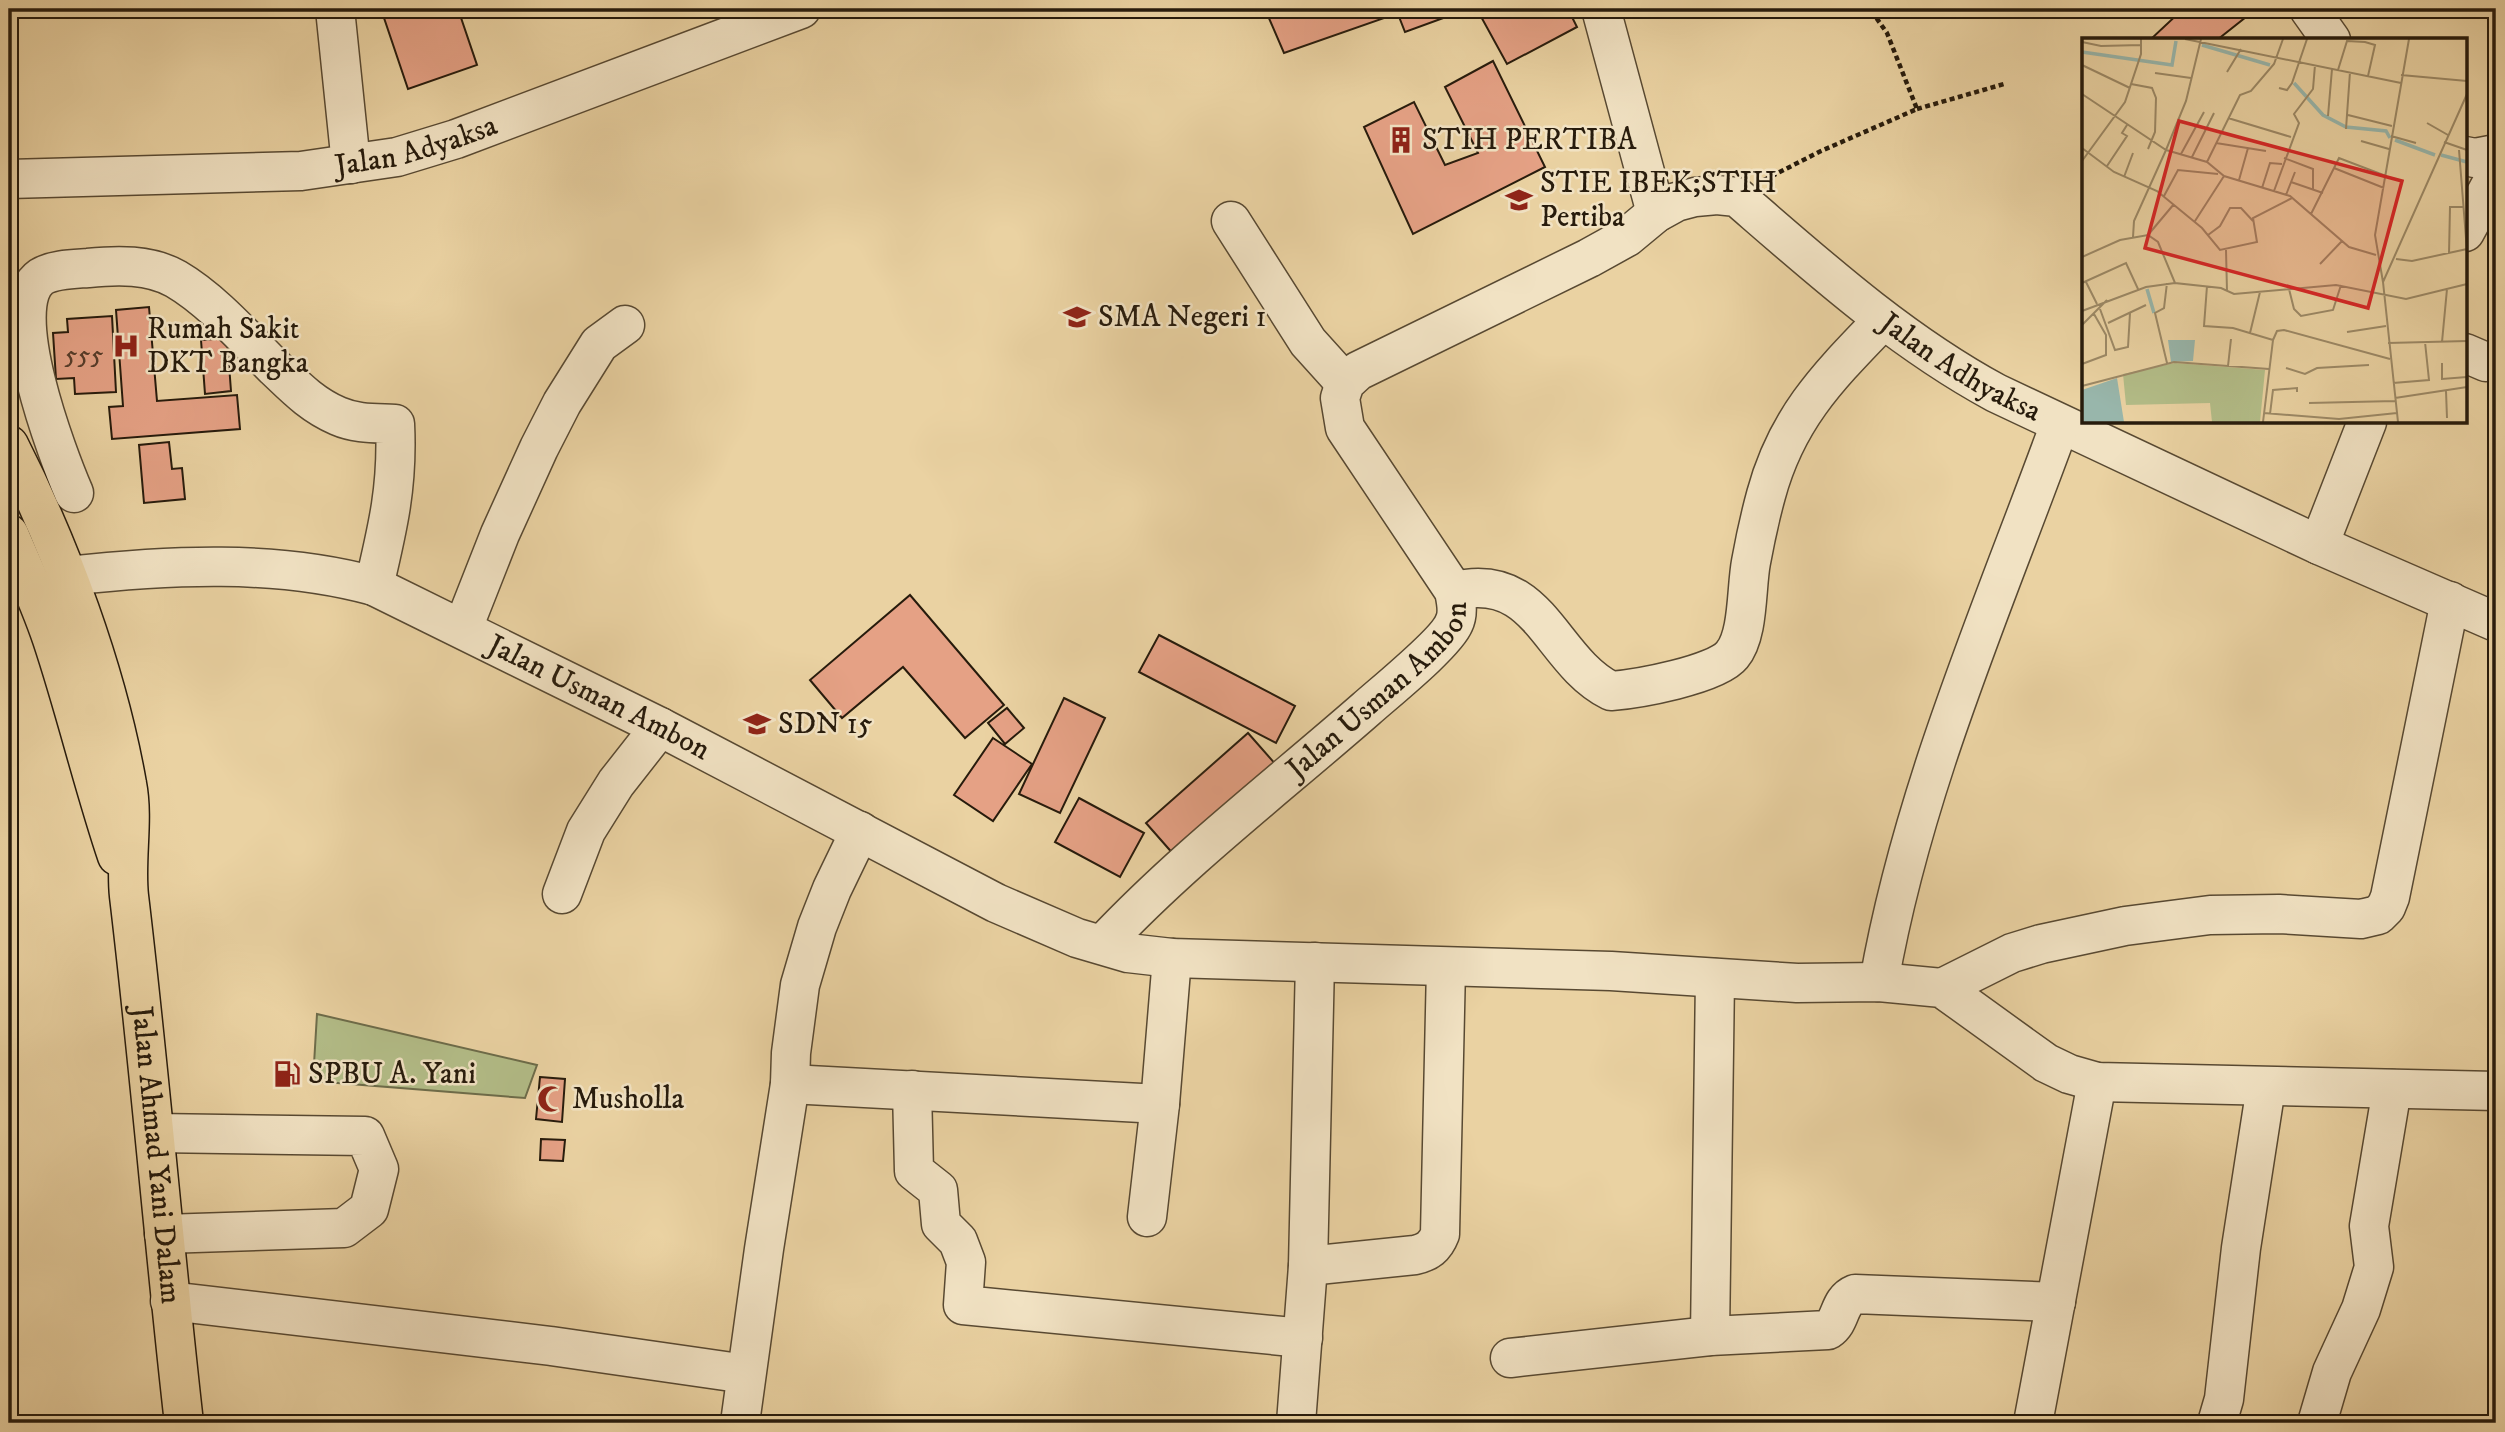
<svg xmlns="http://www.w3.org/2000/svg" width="2505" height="1432" viewBox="0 0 2505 1432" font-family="'IM FELL DW Pica',serif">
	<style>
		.green { fill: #b3bd88; stroke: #6d6c4a; stroke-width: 2 }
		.building { fill: #e5a185; stroke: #271b0c; stroke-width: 2 }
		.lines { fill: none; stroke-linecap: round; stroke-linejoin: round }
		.minor-casing { stroke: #584932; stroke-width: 41 }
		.major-casing { stroke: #271b0c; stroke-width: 41 }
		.path { stroke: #271b0c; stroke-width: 4.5; stroke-dasharray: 5 3.5; stroke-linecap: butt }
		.minor { stroke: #f1e2c3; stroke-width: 38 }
		.major { stroke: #ead2a2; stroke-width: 38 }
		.labels { text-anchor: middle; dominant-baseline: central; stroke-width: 5; stroke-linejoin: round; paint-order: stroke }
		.number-label { font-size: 26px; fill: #563c2a }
		.poi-label { font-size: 30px; fill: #271b0c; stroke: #f1e2c3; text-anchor: start }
		.street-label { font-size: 30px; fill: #271b0c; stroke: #f1e2c3 }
		.inset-river { fill: none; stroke: #98b6ab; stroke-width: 3.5 }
		.inset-road { fill: none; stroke: #9c8966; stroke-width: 2 }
		.view { fill: #d62828; fill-opacity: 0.15; stroke: #d62828; stroke-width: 3.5 }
		.inset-edge { fill: none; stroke: #271b0c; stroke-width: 3.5 }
	</style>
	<rect width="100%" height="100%" fill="#ead2a2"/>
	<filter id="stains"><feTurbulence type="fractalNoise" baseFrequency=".00286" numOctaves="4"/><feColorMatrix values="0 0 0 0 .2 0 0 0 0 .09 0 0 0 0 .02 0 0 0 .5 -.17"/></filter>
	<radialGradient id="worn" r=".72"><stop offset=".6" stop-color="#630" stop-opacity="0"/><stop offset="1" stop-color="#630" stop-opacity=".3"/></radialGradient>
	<path class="green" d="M317 1014 537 1065 525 1098 313 1081Z"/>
	<path class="building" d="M381 9H458L477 65 408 89Z
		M1265 9H1387L1390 16 1284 53Z
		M1396 9H1468L1405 32Z
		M1488 9H1568L1577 27 1507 64 1479 13Z
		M2183 9H2248L2251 13 2217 40H2155L2152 38Z
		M1493 61 1545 167 1413 234 1364 127 1414 102 1445 165 1478 153 1445 87Z
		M149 307 157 401 237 395 240 429 112 439 109 407 123 406 116 310Z
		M112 316 116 392 75 394 74 378 56 379 53 333 68 332 67 319Z
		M227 338 231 391 205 394 201 340Z
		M169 442 172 469 182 468 185 499 144 503 139 445Z
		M910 595 1004 705 965 738 903 667 842 718 810 680Z
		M1159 635 1295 706 1276 743 1139 672Z
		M1064 698 1105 718 1060 813 1019 794Z
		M1007 708 1024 728 1005 744 988 723Z
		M1248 733 1277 766 1175 856 1146 823Z
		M993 738 1032 764 993 821 954 795Z
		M1079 798 1144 833 1120 877 1055 842Z
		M540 1077 565 1079 562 1122 536 1119Z
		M541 1139 565 1140 563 1161 540 1160Z"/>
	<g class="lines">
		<defs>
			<g id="minor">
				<path d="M335 9 351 164"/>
				<path d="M1601 9 1656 213"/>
				<path d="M2309 9 2331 40"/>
				<path d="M2465 156 2475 158 2496 154"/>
				<path id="s1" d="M9 179 301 171 397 157 456 139 801 9"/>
				<path d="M1231 221 1308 342 1345 383"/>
				<path d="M2465 232 2496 175"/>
				<path d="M2465 353 2486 362"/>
				<path d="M74 493C58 456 0 305 41 277 54 269 74 269 88 268 117 265 150 264 176 279 212 300 246 339 275 368 295 387 312 405 338 416 356 424 376 423 395 424 398 485 388 527 374 586"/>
				<path d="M2319 545 2367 422"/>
				<path id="s2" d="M67 576C168 565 275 559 374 586L660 727 996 903 1077 938 1128 953 1172 958 1611 971 1797 983 1879 982 1942 988 2046 1063 2069 1074 2097 1082 2496 1091"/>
				<path d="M1454 591C1541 570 1549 660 1611 691 1637 689 1716 675 1732 655 1749 635 1746 588 1751 562 1755 540 1760 517 1766 495 1787 417 1829 376 1883 320"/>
				<path d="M463 628 500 534 539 448 562 403 599 344 625 325"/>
				<path d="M562 894 586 831 616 783 660 727"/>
				<path id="s3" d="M1103 944C1183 859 1278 786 1366 709 1385 692 1446 643 1454 623 1459 613 1456 601 1454 591L1345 428 1340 398 1345 383 1358 371 1589 258 1627 237 1656 213 1676 202 1695 197 1717 195 1737 197C1819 268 1900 341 1996 393L2319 545 2496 622"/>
				<path d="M1879 982C1913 788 1993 608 2060 424"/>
				<path d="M1942 988 2012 953 2041 944 2125 926 2210 915 2279 914 2361 919 2378 915 2386 907 2390 897 2450 601"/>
				<path d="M790 1084 1160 1104"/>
				<path d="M912 1090 914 1171 938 1190 941 1224 958 1241 966 1262 963 1305 1303 1338"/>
				<path d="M156 1133 365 1136 379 1169 369 1209 344 1228 164 1234"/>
				<path d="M1147 1217 1160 1104 1172 958"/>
				<path d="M1308 1266 1415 1255C1428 1252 1435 1247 1440 1234L1446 967"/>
				<path d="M170 1301 551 1346 746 1374"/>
				<path d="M1710 1336 1715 978"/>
				<path d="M1510 1358 1710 1336 1828 1330C1842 1321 1838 1301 1855 1294L2056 1302"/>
				<path d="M740 1423 764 1249 790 1084 791 1053 800 985 817 927 832 889 860 831"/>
				<path d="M1296 1423 1308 1266 1315 962"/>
				<path d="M2033 1423 2097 1082"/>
				<path d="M2217 1423 2224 1399 2241 1248 2266 1087"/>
				<path d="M2317 1423 2332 1372 2361 1309 2374 1267 2369 1226 2392 1089"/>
			</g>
			<g id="major">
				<path id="s4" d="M9 445C61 547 107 671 127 784 134 819 125 860 129 896 150 1071 164 1248 184 1423"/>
				<path d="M9 534C24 569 40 603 52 639 76 711 93 785 117 856"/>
			</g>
		</defs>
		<use href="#minor" class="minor-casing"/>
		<use href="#major" class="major-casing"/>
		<path class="path" d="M1917 109 2004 84
			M1764 180 1821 151 1917 109 1887 33 1870 9"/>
		<use href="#minor" class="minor"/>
		<use href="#major" class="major"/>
	</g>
	<defs>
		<symbol id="building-bare" viewBox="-9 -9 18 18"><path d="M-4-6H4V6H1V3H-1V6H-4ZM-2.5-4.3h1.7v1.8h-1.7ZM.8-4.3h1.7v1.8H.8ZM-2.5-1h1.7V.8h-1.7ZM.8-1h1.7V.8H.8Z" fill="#8f2418" stroke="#f1e2c3" stroke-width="2.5" paint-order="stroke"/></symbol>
		<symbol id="university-bare" viewBox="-9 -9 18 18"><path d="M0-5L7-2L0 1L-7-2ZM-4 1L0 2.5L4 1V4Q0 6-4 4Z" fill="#8f2418" stroke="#f1e2c3" stroke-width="2.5" paint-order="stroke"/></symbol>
		<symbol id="school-bare" viewBox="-9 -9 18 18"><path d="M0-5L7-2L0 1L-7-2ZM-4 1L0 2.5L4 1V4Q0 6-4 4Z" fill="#8f2418" stroke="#f1e2c3" stroke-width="2.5" paint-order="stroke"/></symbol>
		<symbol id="hospital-bare" viewBox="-9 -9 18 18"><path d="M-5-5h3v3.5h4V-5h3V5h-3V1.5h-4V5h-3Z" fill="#8f2418" stroke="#f1e2c3" stroke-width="2.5" paint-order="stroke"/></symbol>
		<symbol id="fuel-bare" viewBox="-9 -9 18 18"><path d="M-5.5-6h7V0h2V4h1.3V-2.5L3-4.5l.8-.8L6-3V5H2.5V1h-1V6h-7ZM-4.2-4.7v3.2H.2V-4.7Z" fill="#8f2418" stroke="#f1e2c3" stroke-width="2.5" paint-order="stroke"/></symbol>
		<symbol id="mosque-bare" viewBox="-9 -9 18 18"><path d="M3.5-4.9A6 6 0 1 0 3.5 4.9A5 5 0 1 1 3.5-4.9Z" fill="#8f2418" stroke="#f1e2c3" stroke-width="2.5" paint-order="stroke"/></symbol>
	</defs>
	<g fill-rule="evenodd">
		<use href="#building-bare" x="1382" y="121" width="38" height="38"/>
		<use href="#university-bare" x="1500" y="181" width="38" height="38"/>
		<use href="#school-bare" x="1058" y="298" width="38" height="38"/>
		<use href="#hospital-bare" x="107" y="327" width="38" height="38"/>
		<use href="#school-bare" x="738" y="705" width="38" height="38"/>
		<use href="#fuel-bare" x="268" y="1055" width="38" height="38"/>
		<use href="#mosque-bare" x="532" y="1080" width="38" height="38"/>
	</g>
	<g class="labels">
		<g class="number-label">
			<text x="84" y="355">555</text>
		</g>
		<g class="poi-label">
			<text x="1422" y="140">STIH PERTIBA</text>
			<text x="1540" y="183">STIE IBEK;STIH<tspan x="1540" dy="34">Pertiba</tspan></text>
			<text x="1098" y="317">SMA Negeri 1</text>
			<text x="147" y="329">Rumah Sakit<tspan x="147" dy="34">DKT Bangka</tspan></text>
			<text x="778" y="724">SDN 15</text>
			<text x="308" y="1074">SPBU A. Yani</text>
			<text x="572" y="1099">Musholla</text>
		</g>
		<g class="street-label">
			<text stroke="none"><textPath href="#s1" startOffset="410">Jalan Adyaksa</textPath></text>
			<text stroke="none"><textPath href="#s3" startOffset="1474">Jalan Adhyaksa</textPath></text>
			<text stroke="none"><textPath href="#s3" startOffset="376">Jalan Usman Ambon</textPath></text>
			<text stroke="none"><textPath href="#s2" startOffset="560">Jalan Usman Ambon</textPath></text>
			<text stroke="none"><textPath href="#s4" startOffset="733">Jalan Ahmad Yani Dalam</textPath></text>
		</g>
	</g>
	<g transform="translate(2082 38)">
		<rect width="385" height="385" fill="#ead2a2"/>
		<path d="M93 325 183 332 178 384H130L128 365 44 367 41 336Z" fill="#b3bd88"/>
		<path d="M86 302H113L111 323 89 324ZM35 340 42 384H0V352Z" fill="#98b6ab"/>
		<path class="inset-river" d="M120 7 188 27M0 14 90 27 94 3M212 45 241 77 264 89 304 93 308 100M313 102 353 117M359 117 385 124M65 251 72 275"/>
		<path class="inset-road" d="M103 1 319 45M0 4 19 8 59 7M0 27 48 50M256 32 265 3 283 4 293 7 286 38M145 34 159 11M73 35 109 40M319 37 385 43M49 46 70 50 74 60 73 94 66 111M197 50 205 52 210 45 225 1M0 56 84 112 104 63 119 1M266 77 310 88M246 78 250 31M146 80 209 99M345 85 366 97M264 91 268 34M309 98 334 105M279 103 307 111M362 104 385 112M134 105 184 113M0 110 32 134 75 153 120 190 138 212 175 204 171 180 210 160M377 112 385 213M99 116 122 74M110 119 132 75M202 120 231 131V151M0 123 43 64 59 16V1M125 124 158 57 169 53 192 26 201 1M25 128 45 98 40 95 45 87M252 130 302 150M42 139 51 115M157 142 166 110M209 144 241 155M180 150 188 125 200 126M192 153 217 85 212 76 231 51 233 27M204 157 213 134M82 158 96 132 136 136M229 176 257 120 304 138M113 183 142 138M66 197 92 166M126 197 138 188 148 170H159L171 183M51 199 52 183 84 112 125 124 142 138 208 158 267 209 294 217M144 212 145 253M367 216 368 169H382M0 219 38 202 66 197 76 204 93 245 139 250 152 256 254 247 324 261 385 246M314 221 330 223 385 211M238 226 260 203M4 244 15 266M301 244 293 197 327 1M0 245 44 225 56 251M85 245 82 270 73 275 85 325M125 248 122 288 151 290 191 302 181 384M207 251 212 271 219 278 251 272 259 247M18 271 33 312 46 309 48 275M0 273 64 249 93 245M26 285 64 267M0 287 25 262M265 294 304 288M168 295 178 254M191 302 195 293 202 292 308 321M360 304 365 251M306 305 385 303M360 325V341L385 339M0 326 24 317V297L12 276M146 328 149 301M204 330 223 336 235 330 287 327M311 345 347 342 343 304M0 348 92 324 187 331M364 353 365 380M313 360 385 349M227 365 313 363M182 375 257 381 315 375M188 376 191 352 215 350V354M316 384 301 244 385 56"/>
		<path class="view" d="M97 83 320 143 286 270 63 210Z"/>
		<rect width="385" height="385" class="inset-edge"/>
	</g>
	<rect width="2505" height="1432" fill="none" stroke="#ead2a2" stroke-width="35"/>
	<rect x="10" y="10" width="2484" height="1411" fill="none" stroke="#271b0c" stroke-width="3.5"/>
	<rect x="18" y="18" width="2470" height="1397" fill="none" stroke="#271b0c" stroke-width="2"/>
	<rect width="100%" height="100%" filter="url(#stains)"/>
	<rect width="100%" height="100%" fill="url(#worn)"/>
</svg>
